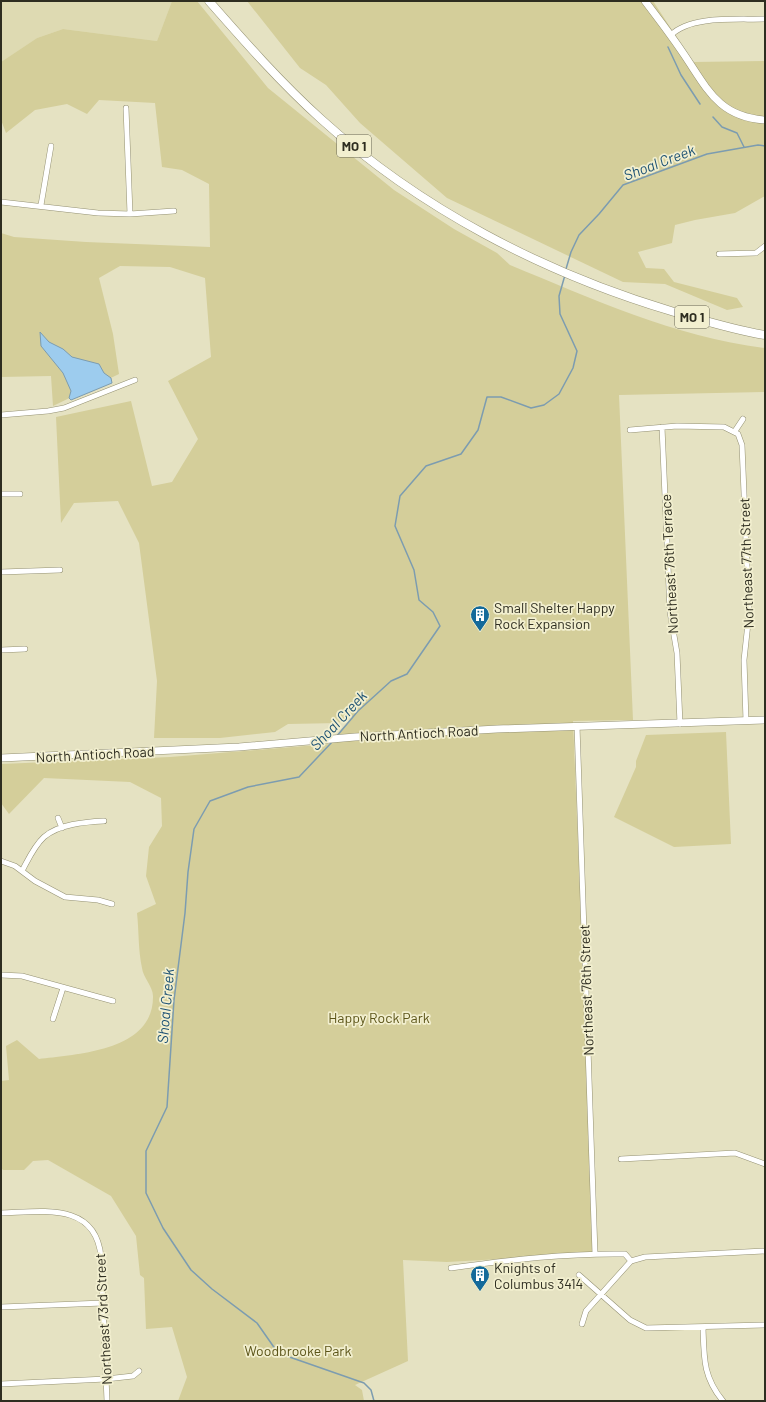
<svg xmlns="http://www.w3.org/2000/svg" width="766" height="1402" viewBox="0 0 766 1402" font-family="Barlow,sans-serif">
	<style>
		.built { fill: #dedab2 }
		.green { fill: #d4ce9a }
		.water { fill: #9dccee; stroke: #7c9cb0 }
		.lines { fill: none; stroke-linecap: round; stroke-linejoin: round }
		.stream { stroke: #7c9cb0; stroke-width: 1.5 }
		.street-casing { stroke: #949173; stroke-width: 6 }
		.secondary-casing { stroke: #949173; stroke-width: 8 }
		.primary-casing { stroke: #949173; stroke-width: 9 }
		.street { stroke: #fff; stroke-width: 5 }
		.secondary { stroke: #fff; stroke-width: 7 }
		.primary { stroke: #fff; stroke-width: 8 }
		.labels { text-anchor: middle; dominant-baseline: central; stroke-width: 3.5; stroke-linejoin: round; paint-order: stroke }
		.shield { fill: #f2efcf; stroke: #696754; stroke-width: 1 }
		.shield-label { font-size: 13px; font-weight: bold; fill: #2e2d20 }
		.street-label { font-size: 14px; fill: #2e2d20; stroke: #f2efcf }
		.poi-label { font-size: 14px; fill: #2e2d20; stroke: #f2efcf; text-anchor: start }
		.park-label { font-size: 14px; fill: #5b5418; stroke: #f2efcf }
		.water-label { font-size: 15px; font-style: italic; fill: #1c5173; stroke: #f2efcf }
	</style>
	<rect width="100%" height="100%" fill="#e5e2c2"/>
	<path class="built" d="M1 1H172L157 41 63 29 37 38 1 62Z"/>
	<path class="green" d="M172 1H197L268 88 394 190 454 229 497 253 510 265C593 299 675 337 765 348V392L619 395 633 720 573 721 595 1254 447 1262 403 1260 408 1361 355 1385 362 1390 364 1401H178L187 1377 172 1327 146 1329 144 1278 140 1275 136 1236 111 1196 48 1160 33 1161 24 1170H3L1 1168V1081L9 1080 6 1046 17 1040 39 1059C78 1054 154 1051 153 996 153 987 143 977 142 968 138 950 139 931 137 913L156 904 146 876 149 847 162 826 161 798 130 782 44 778 9 814 1 803V764L170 757 329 744 352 717 343 719 339 723 288 724 275 732 220 738H154L157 681 139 543 118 501 74 503 61 523 56 417 131 401 152 486 172 482 198 439 168 381 211 357 205 278 170 267 120 266 99 278 113 334 119 374 53 406 51 376 1 377V233L14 237 86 242 210 247 209 184 182 170 162 167 155 103 99 100 87 114 67 104 35 110 6 133 1 120V62L37 38 63 29 157 41Z
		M247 1H653L693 62 765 61V196L735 213 695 220 675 225 672 243 638 252 646 268 664 269 674 282 737 298 743 307 727 310 665 284 623 282 447 198 360 123 326 85 300 68Z
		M726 732 731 844 674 847 614 817 636 767V761L646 735Z"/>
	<path class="water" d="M40 332 49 342 63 349 72 357 99 364 104 373 111 378 112 383 71 400 69 398 71 391 63 373 41 346Z"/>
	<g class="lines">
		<path class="stream" d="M668 47 681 75 700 104
			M713 117 722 127 737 133 744 147
			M566 269 571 252 579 235 599 214 623 185 707 154 758 145 765 146
			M336 737 358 711 391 681 407 674 440 626 433 612 419 600 414 570 395 526 400 496 426 466 461 454 478 430 487 397H501L531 408 544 405 559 394 573 368 577 351 560 314 559 296 565 275
			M333 741 299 777 248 787 210 801 194 829 188 872 185 913 174 1000 167 1107 146 1151V1193L163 1228 191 1270 212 1289 257 1323 278 1353 364 1383 371 1390 374 1401"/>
		<defs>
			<path id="street" d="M671 35C691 15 738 20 765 19
				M126 108 130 214
				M1 202 98 213 130 214 174 211
				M41 205 51 146
				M719 254 756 253 765 246
				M1 415 48 411 64 408 135 380
				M662 427 670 612 677 653 680 724
				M630 430 677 426 724 427 738 434 742 445 749 614 744 660 746 721
				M735 431 743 419
				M1 494H20
				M1 572 60 570
				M1 650 25 649
				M577 726 595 1254
				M58 818 62 828
				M1 861 15 866 35 881 65 897 98 900 112 904
				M22 871C28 860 34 846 44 837 59 824 85 822 104 821
				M1 975 22 976 113 1001
				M53 1019 63 988
				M621 1159 735 1153 765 1164
				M1 1213C41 1212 96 1201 101 1257L107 1401
				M451 1268C508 1260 567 1253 625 1254L631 1261
				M579 1275 630 1320 646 1328 765 1325
				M1 1307 103 1303
				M582 1324 586 1311 631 1261 645 1257 765 1251
				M703 1327C704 1358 703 1377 723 1401
				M1 1384 106 1379 133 1376 139 1371"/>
			<path id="secondary" d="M645 1C658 18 671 35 683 53 707 88 718 117 765 120
				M1 758 239 747 355 737 497 729 765 720"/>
			<path id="primary" d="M209 1C245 42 281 83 321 119 420 209 544 273 671 311 702 320 734 330 765 335"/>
		</defs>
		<use href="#street" class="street-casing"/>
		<use href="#secondary" class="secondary-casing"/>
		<use href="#primary" class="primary-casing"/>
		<use href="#street" class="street"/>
		<use href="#secondary" class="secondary"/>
		<use href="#primary" class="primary"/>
	</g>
	<defs>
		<symbol id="building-pin" viewBox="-11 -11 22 30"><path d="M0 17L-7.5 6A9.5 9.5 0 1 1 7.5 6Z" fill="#146a9a" stroke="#f2efcf"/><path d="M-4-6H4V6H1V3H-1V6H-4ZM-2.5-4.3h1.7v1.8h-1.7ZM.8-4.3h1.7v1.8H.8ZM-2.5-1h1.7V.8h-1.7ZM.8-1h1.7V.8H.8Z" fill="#fff"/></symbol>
	</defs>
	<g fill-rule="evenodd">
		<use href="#building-pin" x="469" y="604" width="22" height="30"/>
		<use href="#building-pin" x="469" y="1264" width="22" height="30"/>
	</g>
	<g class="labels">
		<g class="shield">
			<rect x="337" y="135" width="34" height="22" rx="3"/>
			<rect x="675" y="306" width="34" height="22" rx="3"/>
		</g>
		<g class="shield-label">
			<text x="354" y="146">MO 1</text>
			<text x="692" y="317">MO 1</text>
		</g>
		<g class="street-label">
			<text transform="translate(746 563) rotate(-92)">Northeast 77th Street</text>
			<text transform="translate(669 564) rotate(-93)">Northeast 76th Terrace</text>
			<text transform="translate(419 733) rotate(-3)">North Antioch Road</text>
			<text transform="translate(95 754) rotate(-3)">North Antioch Road</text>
			<text transform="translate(586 990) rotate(-92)">Northeast 76th Street</text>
			<text transform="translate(103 1319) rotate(-93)">Northeast 73rd Street</text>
		</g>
		<g class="poi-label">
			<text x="494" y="607">Small Shelter Happy<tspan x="494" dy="16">Rock Expansion</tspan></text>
			<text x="494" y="1267">Knights of<tspan x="494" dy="16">Columbus 3414</tspan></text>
		</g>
		<g class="park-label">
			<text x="379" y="1017">Happy Rock Park</text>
			<text x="298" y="1350">Woodbrooke Park</text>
		</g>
		<g class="water-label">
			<text transform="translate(659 162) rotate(-21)">Shoal Creek</text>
			<text transform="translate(338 720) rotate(-47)">Shoal Creek</text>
			<text transform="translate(165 1006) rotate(-85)">Shoal Creek</text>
		</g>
	</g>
	<rect width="766" height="1402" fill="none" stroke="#2e2d20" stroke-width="4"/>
</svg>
